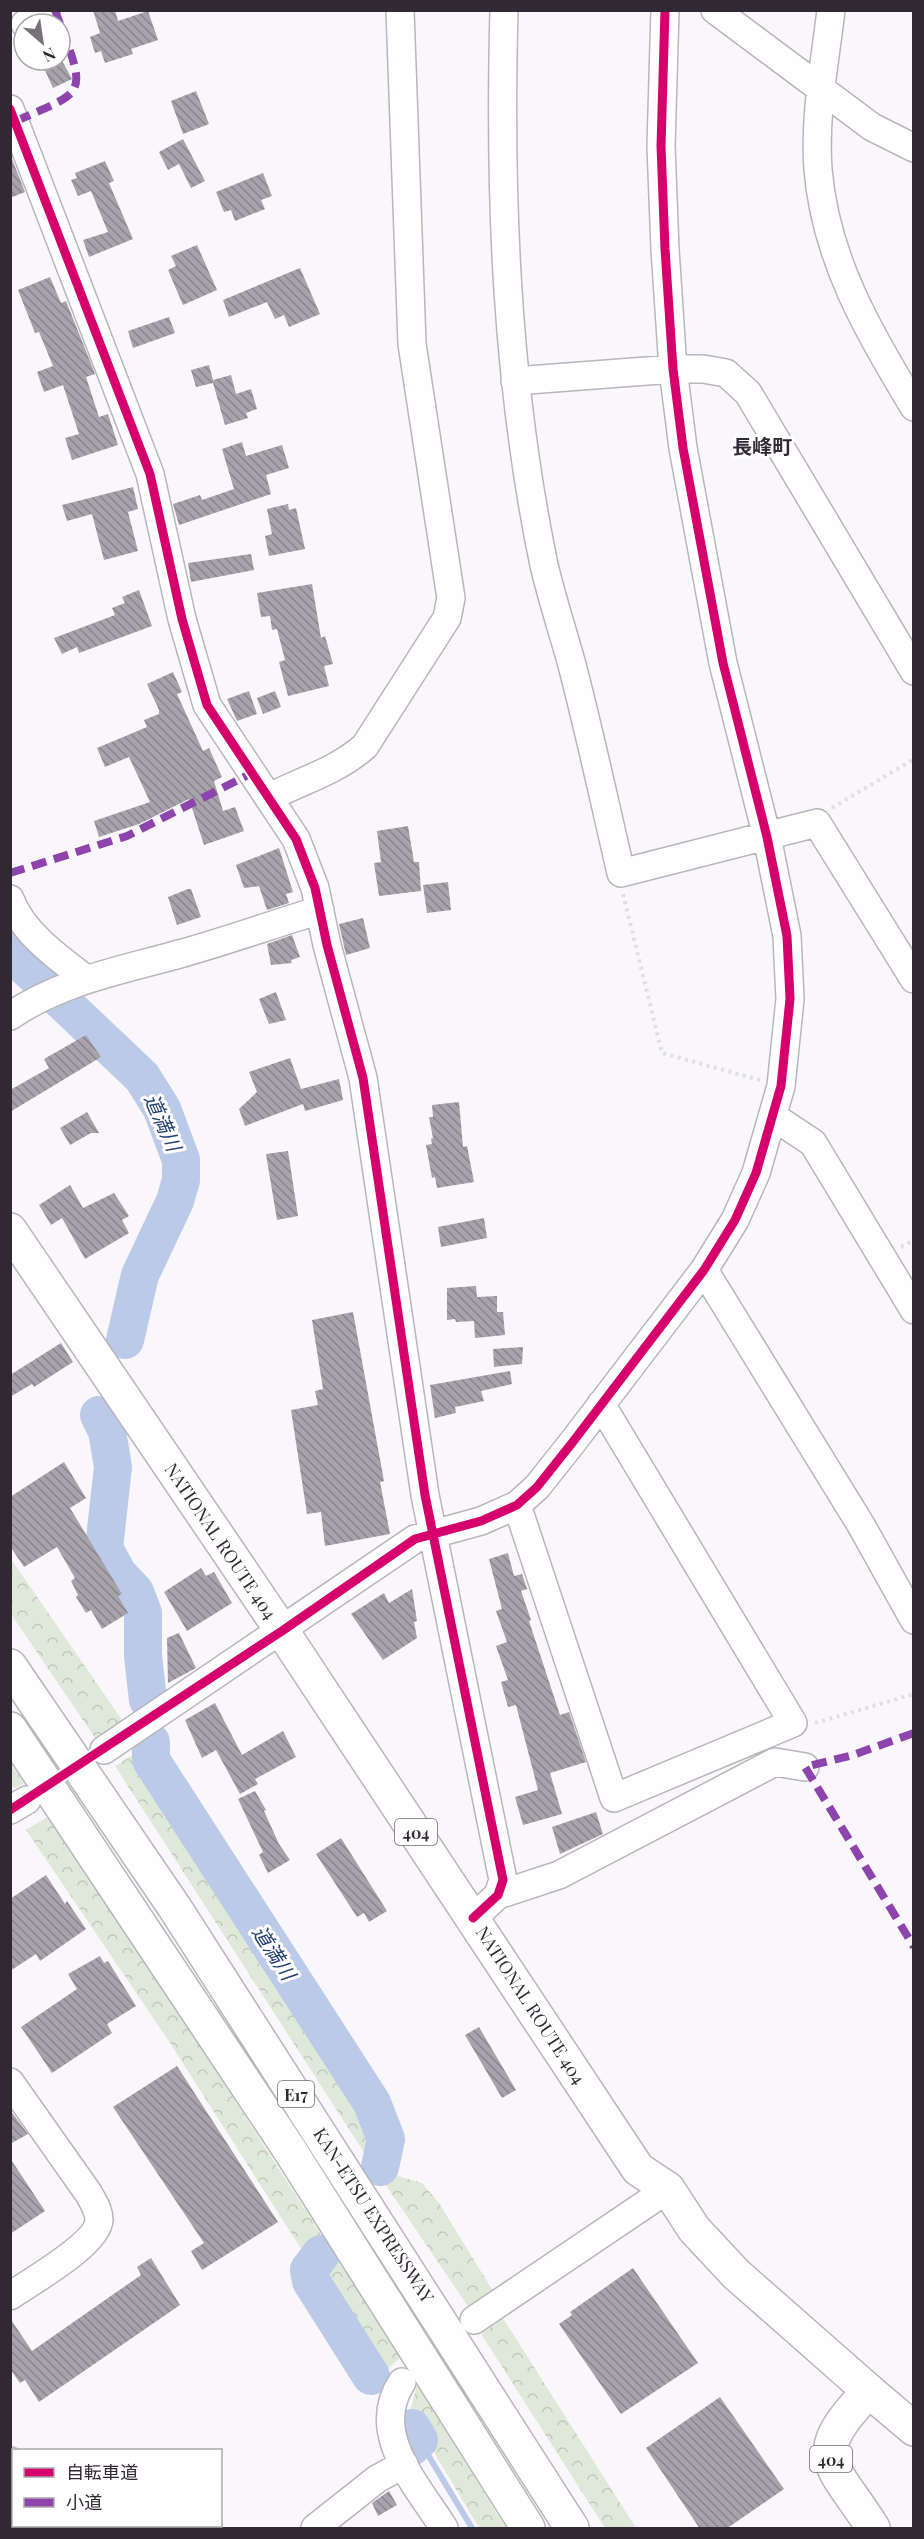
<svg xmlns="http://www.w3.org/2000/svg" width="924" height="2539" viewBox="0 0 924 2539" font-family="'Playfair Display','Noto Sans JP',serif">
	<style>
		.forest { fill: url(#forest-crowns) }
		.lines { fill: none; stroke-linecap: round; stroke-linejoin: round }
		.stream { stroke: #bacae8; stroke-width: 6 }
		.river { stroke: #bacae8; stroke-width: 38 }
		.building { fill: url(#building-back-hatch) }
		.minor-casing { stroke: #b9b5bc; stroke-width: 30 }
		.major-casing { stroke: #b9b5bc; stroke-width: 36 }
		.highway-casing { stroke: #b9b5bc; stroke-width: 36 }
		.path { stroke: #dfdee0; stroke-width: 4; stroke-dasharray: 3 4.5; stroke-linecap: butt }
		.minor { stroke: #fefeff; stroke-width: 27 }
		.major { stroke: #fefeff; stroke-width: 33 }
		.highway { stroke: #fefeff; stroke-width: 33 }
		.quiet { stroke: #8e44ad; stroke-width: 8; stroke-dasharray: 15 8; stroke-linecap: butt }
		.cycleway-casing { stroke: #fff; stroke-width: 13 }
		.cycleway { stroke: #d6006c; stroke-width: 9 }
		.labels { text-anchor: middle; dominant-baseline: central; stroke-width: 6; stroke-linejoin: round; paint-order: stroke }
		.shield { fill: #fff; stroke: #6e6970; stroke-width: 1.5 }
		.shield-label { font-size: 16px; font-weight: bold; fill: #302933 }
		.street-label { font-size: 18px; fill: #302933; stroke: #fff }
		.neighbourhood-label { font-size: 20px; font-weight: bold; fill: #302933; stroke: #fff }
		.water-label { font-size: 20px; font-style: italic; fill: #224073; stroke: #fff }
	</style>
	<defs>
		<pattern id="forest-crowns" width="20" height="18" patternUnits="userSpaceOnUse" patternTransform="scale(1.5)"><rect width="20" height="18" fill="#dfe9d9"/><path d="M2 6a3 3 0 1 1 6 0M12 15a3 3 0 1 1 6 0" fill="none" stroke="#c0c8bb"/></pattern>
		<pattern id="building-back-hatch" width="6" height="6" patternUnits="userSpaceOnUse" patternTransform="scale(1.5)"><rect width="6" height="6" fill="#a7a3aa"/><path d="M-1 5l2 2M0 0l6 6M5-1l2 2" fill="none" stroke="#88858b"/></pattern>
	</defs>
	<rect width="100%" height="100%" fill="#faf7fc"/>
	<path class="forest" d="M11 1559 122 1720 95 1738 11 1614Z
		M140 1750 369 2105C378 2129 388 2141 372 2165L115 1766Z
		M10 1763 24 1783 16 1788 11 1787Z
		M47 1817 188 2027 324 2239 307 2258 168 2040 26 1830Z
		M395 2175 422 2183 439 2203 493 2291 469 2308 385 2184Z
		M332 2248 400 2358 382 2374 317 2270Z
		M503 2318 636 2528H605L481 2334Z
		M417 2385 506 2528H479L410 2412Z"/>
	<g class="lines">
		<path class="stream" d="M419 2440 472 2528"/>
		<path class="river" d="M10 952 142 1077 162 1109 181 1160V1180L175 1201 140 1275 125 1340
			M99 1415 107 1431 113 1467 104 1548 118 1574 135 1592 143 1613V1656L148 1700
			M151 1742V1760L372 2103 386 2139 380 2167
			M321 2254 309 2270 311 2281 371 2376
			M410 2448 419 2440 412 2428"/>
	</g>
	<path class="building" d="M93 10H115L118 21 148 11 158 40 131 49 133 54 105 63 101 51 95 53 90 37 100 33Z
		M60 57 72 79 53 88 43 66 60 60Z
		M196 91 209 124 183 134 171 101Z
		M183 139 205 181 191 188 179 164 168 170 159 152Z
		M10 154 25 192 10 198Z
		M105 161 114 181 109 183 133 239 89 257 83 240 108 232 91 191 78 196 71 180 77 178 75 173Z
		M263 173 272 196 261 200 265 209 235 221 231 210 224 212 216 192Z
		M197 245 217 290 183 305 168 270 176 266 171 256Z
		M300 268 320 314 289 327 284 315 275 319 267 302 229 317 223 300Z
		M50 277 61 303 66 301 92 366 95 374 86 377 99 417 108 414 118 445 72 460 65 438 79 434 63 385 44 392 37 372 53 366 39 332 35 333 18 290Z
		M169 317 175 333 133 348 128 331Z
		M209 365 213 380 231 375 236 394 251 389 257 409 246 413 248 418 225 425 213 383 196 387 191 370Z
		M242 442 246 456 282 445 289 468 266 475 271 494 179 525 173 504 200 495 202 500 234 489 222 449Z
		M133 487 138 509 128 512 138 551 104 560 92 514 67 521 62 505Z
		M288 504 289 510 296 508 305 549 269 556 265 536 272 534 267 509Z
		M251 554 254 570 191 582 188 563Z
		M312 584 321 638 325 636 333 664 324 666 329 686 288 696 279 662 285 660 277 629 272 630 270 616 261 617 257 593Z
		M139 590 152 626 79 653 77 647 62 654 54 638 115 615 112 608 125 603 122 597Z
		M173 672 182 692 177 694 203 751 209 748 222 777 214 781 223 811 235 807 244 831 204 845 189 799 139 824 99 837 94 821 150 802 129 757 105 767 97 748 147 727 144 720 159 714V710L147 684Z
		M249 691 257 714 237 721 227 699Z
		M275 691 281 707 263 714 257 698Z
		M408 826 414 862H419L421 891 379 896 374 863 381 862 377 831Z
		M279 848 293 892 286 894 289 903 267 910 259 886 244 888 236 865Z
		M448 882 451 910 427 913 423 885Z
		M188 889H191L201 917 177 925 168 897Z
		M363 918 370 948 346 955 339 924Z
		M292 935 300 957 291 960 292 963 271 965 267 944Z
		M276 992 286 1020 269 1024 259 999Z
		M86 1035 101 1057 10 1112V1090L49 1068 44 1059Z
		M290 1058 301 1089 339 1079 343 1100 305 1111 303 1104 245 1126 239 1109 257 1092 249 1072Z
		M459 1102 463 1147 467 1146 474 1182 437 1188 435 1177 432 1178 426 1145 432 1144 431 1139 433 1138 429 1117H433L432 1105Z
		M87 1112 99 1133H91L70 1145 60 1128Z
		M288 1151 298 1216 277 1220 266 1154Z
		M70 1185 83 1208 114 1193 129 1216 122 1220 129 1233 85 1259 62 1218 51 1225 39 1205Z
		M484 1218 487 1238 441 1247 438 1227Z
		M476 1286 477 1297 497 1296V1312H503L505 1335 475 1338 474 1321 456 1322 455 1319 447 1320V1288Z
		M353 1312 384 1481 380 1482 390 1534 325 1546 321 1512 307 1514 291 1410 318 1405 315 1391 323 1389 312 1320Z
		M61 1343 73 1362 34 1387 32 1384 10 1397V1375Z
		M523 1347 522 1364 494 1367 493 1349Z
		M510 1371 512 1384 481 1391 484 1401 455 1407 456 1413 435 1418 430 1385Z
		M64 1462 86 1498 70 1508 122 1594 118 1596 128 1613 102 1629 91 1610 86 1613 76 1597 78 1595 71 1581 75 1578 57 1547 24 1567 10 1546V1497Z
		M508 1553 514 1576 522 1574 527 1589 521 1591 531 1620 529 1621 560 1715 569 1712 586 1762 550 1773 562 1814 523 1825 515 1797 538 1790 516 1705 508 1707 501 1682 508 1680 496 1646 507 1642 496 1611 502 1609 489 1559Z
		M201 1568 206 1576 214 1572 232 1603 187 1631 164 1592Z
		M412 1589 417 1621 414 1622 417 1638 383 1660 351 1614 384 1593 389 1603Z
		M179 1633 196 1668 168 1683 167 1638Z
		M215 1703 242 1755 283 1731 296 1757 255 1779 258 1784 240 1794 216 1750 202 1758 185 1720Z
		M255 1791 266 1810 264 1811 279 1844 290 1860 268 1873 259 1855 263 1852 238 1799Z
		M596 1812 603 1834 560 1854 552 1827Z
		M341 1838 387 1911 369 1922 364 1913 357 1917 316 1854Z
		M46 1875 65 1904 67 1901 86 1929 40 1961 36 1954 10 1971V1899Z
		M100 1956 104 1963 108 1961 136 2006 107 2024 112 2033 52 2073 21 2027 77 1989 68 1974Z
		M479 2027 516 2090 502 2098 465 2035Z
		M177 2066 278 2222 202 2270 191 2251 204 2243 113 2107Z
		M10 2110 28 2134 10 2144Z
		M10 2158 45 2211 10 2234Z
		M151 2258 180 2305 39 2402 25 2380 20 2383 10 2369V2318L32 2351 141 2275 137 2267Z
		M633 2268 698 2363 621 2414 559 2324 572 2315 570 2312Z
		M720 2397 784 2489 726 2529H700L646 2448Z
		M389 2491 397 2505 378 2516 372 2503Z"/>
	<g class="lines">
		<defs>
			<path id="minor" d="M504 10C499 196 506 382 544 565 552 599 563 632 572 665 590 734 605 804 621 873L817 823 914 979
				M715 10 872 127 914 148
				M831 10C825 62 814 117 818 169 825 258 869 333 914 407
				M25 24 46 10
				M10 109 150 474 182 619 207 705 296 839 315 888 327 945 363 1078 425 1495 503 1880 498 1895 473 1918
				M515 381 673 369H703L726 373 748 393 914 671
				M270 797C303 780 337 771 365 746L447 618 451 598 412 344 400 10
				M10 899C23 933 57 957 86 979
				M10 1016C63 980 123 970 183 953 229 940 274 924 320 910
				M774 1117 813 1143 914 1310
				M704 1270 861 1525 914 1620
				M517 1505 614 1798 793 1723 601 1404
				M104 1750 415 1539 481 1521 517 1505 537 1487 572 1443 704 1270 735 1220 756 1173 781 1086 790 999 787 936 767 837 723 663 683 448 673 369 665 249 661 146 665 10
				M10 1810 27 1800
				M498 1895 559 1875 775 1762 805 1767
				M10 2082 89 2194C93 2202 99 2210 99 2220 98 2244 30 2282 10 2296
				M474 2320 668 2189
				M402 2382C368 2433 417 2485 444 2528
				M10 2461 14 2466
				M10 2496 14 2493
				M57 2526 59 2528
				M315 2528 377 2479 404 2464"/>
			<path id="major" d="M869 2391 914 2429"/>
			<path id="highway" d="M10 1230 282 1631 638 2169 668 2189 694 2229 736 2274 869 2391C804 2458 832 2462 873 2528
				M10 1666 175 1908 572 2528
				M10 1729 291 2152 528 2528"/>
		</defs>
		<use href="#minor" class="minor-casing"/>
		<use href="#major" class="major-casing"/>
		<use href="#highway" class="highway-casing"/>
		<path class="path" d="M832 808 914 759
			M623 894 662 1053 760 1080
			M901 1247 914 1240
			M815 1723 914 1694"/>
		<use href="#minor" class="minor"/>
		<use href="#major" class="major"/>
		<use href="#highway" class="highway"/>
		<path class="quiet" d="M55 10 60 24
			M16 121C84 91 88 97 60 24
			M10 873 127 836 252 773
			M914 1733 853 1755 805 1767 914 1947"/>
		<defs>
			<path id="cycleway" d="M10 109 150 474 182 619 207 705 296 839 315 888 327 945 363 1078 425 1495 503 1880 498 1895 473 1918
				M10 1810 282 1631 415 1539 481 1521 517 1505 537 1487 572 1443 704 1270 735 1220 756 1173 781 1086 790 999 787 936 767 837 723 663 683 448 673 369 665 249 661 146 665 10"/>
		</defs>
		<use href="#cycleway" class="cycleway-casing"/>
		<use href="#cycleway" class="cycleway"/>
	</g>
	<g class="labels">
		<g class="shield">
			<rect x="395" y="1819" width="42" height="26" rx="4.5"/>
			<rect x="278" y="2081" width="36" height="26" rx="4.5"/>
			<rect x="810" y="2446" width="42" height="26" rx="4.5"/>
		</g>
		<g class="shield-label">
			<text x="416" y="1832">404</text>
			<text x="296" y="2094">E17</text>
			<text x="831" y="2459">404</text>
		</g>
		<g class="street-label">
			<text transform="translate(221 1541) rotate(56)">NATIONAL ROUTE 404</text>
			<text transform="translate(531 2005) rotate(57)">NATIONAL ROUTE 404</text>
			<text transform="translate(374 2215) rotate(57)">KAN-ETSU EXPRESSWAY</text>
		</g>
		<g class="neighbourhood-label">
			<text x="762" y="445">長峰町</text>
		</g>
		<g class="water-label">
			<text transform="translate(164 1122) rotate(66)">道満川</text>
			<text transform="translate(275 1952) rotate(57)">道満川</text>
		</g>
	</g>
	<rect width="924" height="2539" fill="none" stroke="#302933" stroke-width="24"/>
	<rect x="12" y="2449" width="210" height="78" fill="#ffffff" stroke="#aca9ad" stroke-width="1.5"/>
	<rect x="24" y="2468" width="30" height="9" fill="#d6006c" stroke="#aca9ad" stroke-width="1.5"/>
	<text x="66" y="2479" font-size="18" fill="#302933">自転車道</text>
	<rect x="24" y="2498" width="30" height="9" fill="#8e44ad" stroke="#aca9ad" stroke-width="1.5"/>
	<text x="66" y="2509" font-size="18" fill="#302933">小道</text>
	<g transform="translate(42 42) rotate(151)"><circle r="28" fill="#ffffff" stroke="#aca9ad" stroke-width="1.5"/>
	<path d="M0-4.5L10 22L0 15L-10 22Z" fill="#777179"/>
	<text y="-9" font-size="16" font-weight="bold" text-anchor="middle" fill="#302933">N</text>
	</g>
</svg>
